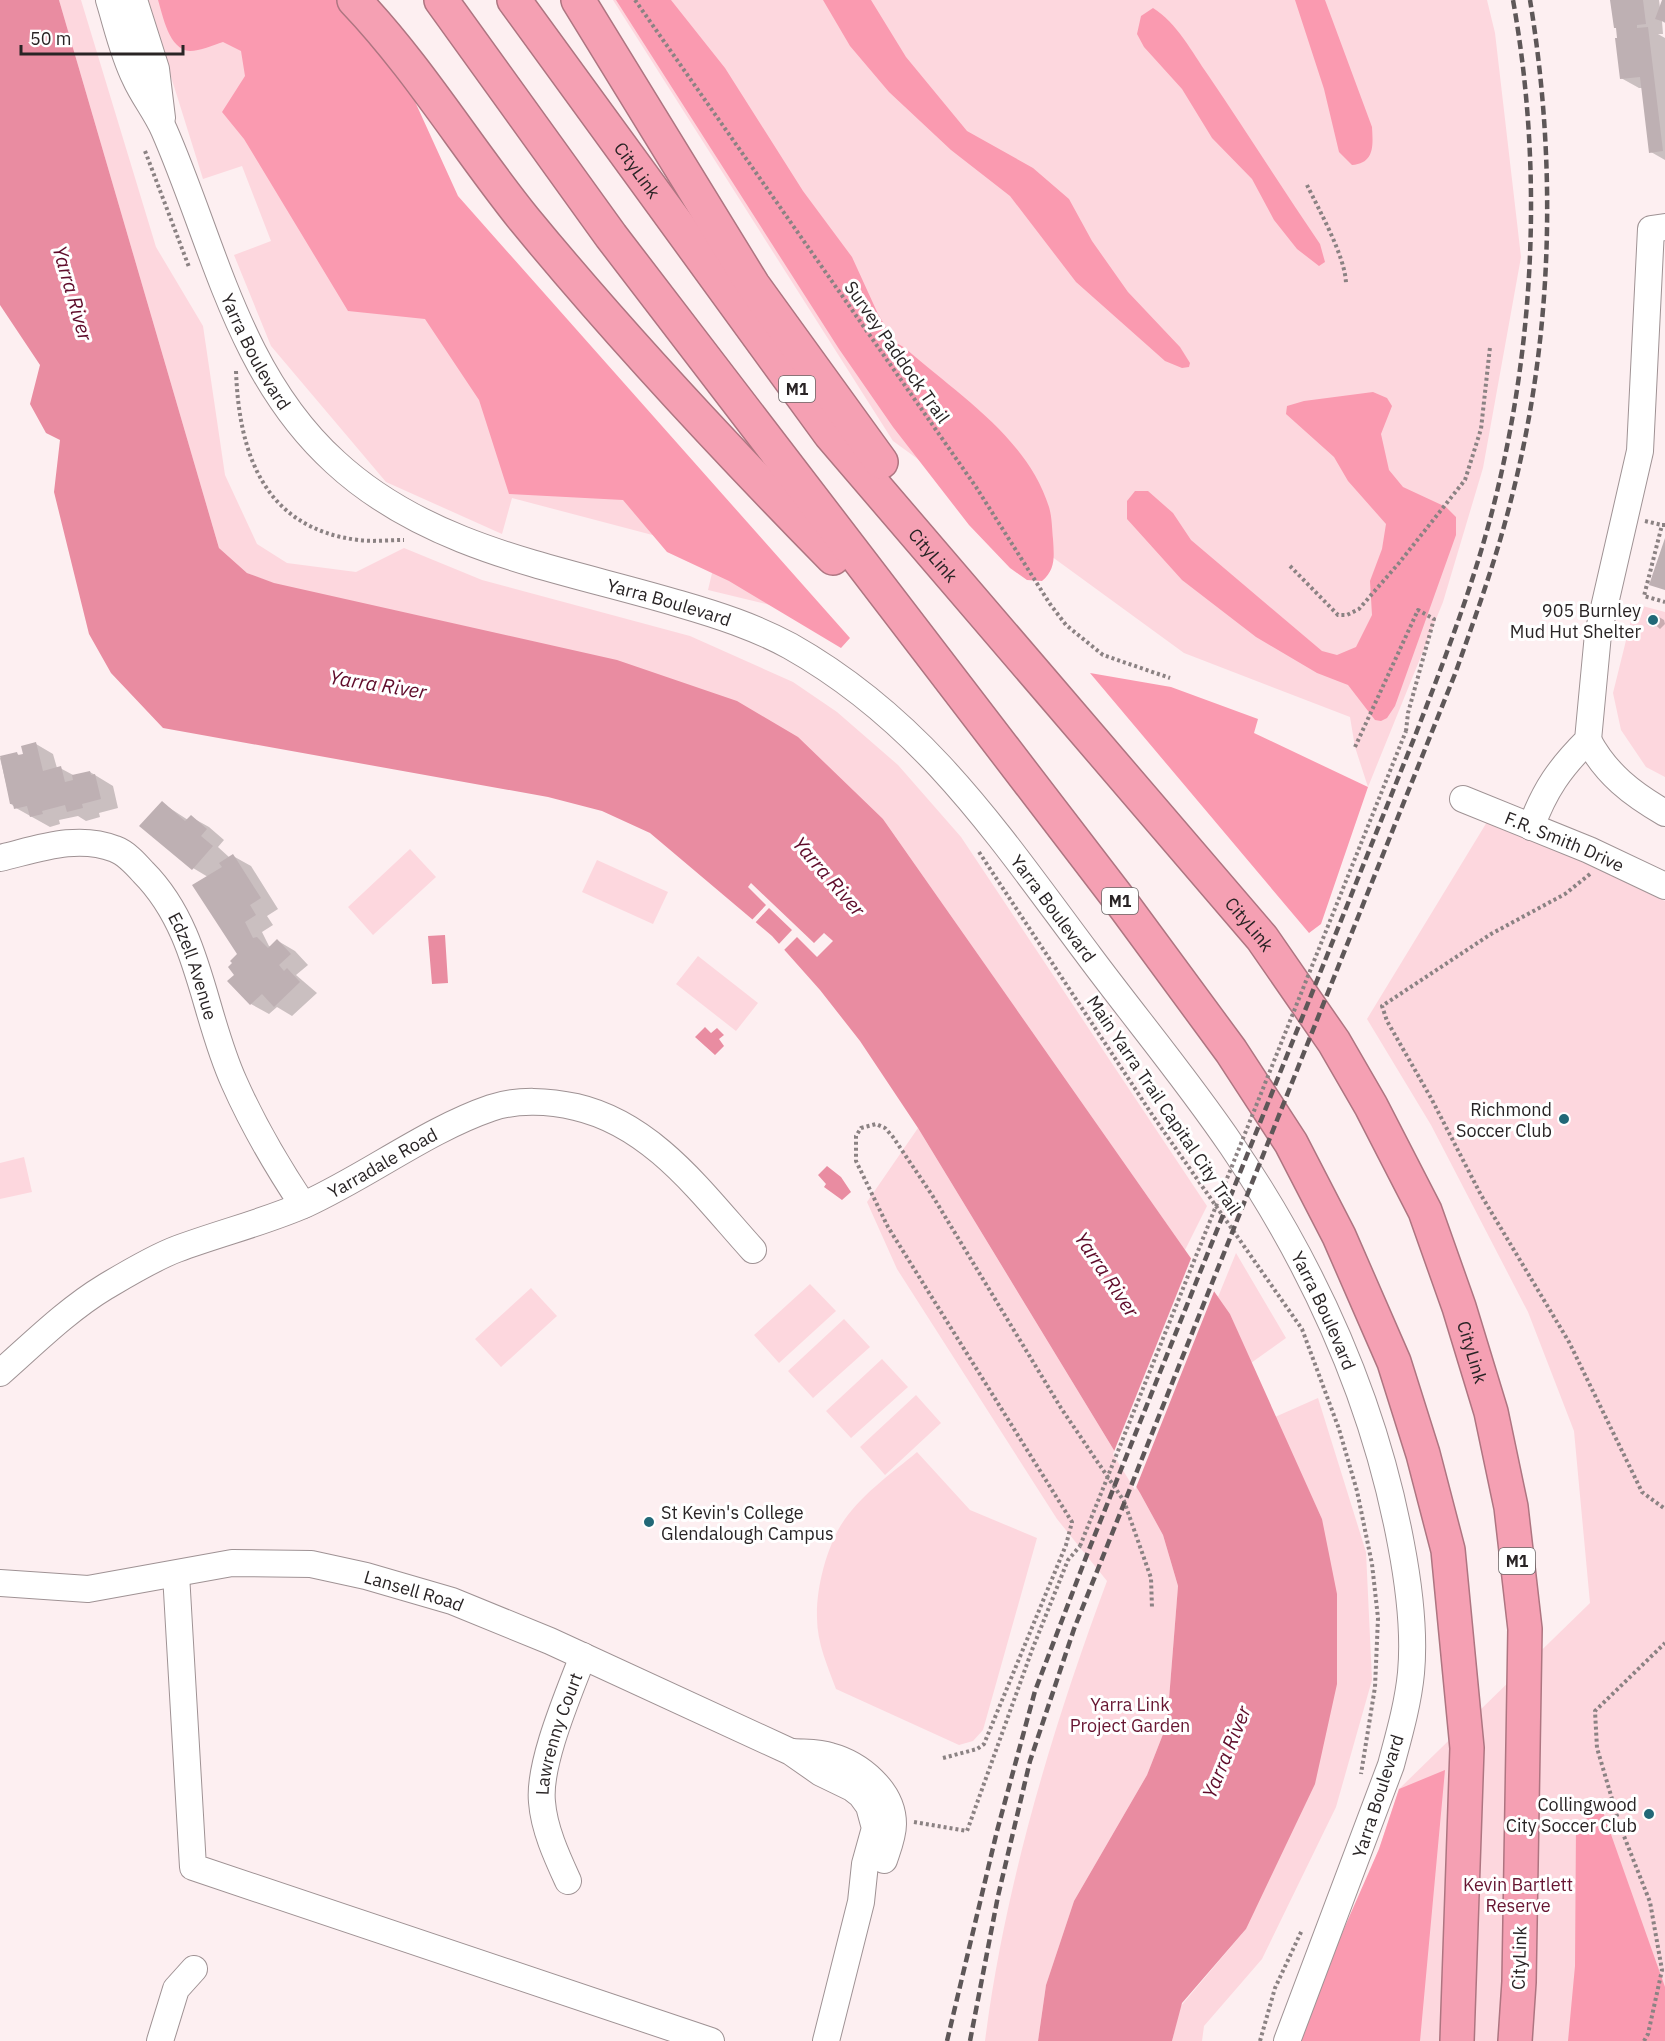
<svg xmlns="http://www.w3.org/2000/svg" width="1665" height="2041" viewBox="0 0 1665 2041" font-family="'IBM Plex Sans',sans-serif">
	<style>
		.green { fill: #fdd7de }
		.forest { fill: #fa9ab0 }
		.water { fill: #e98ca1 }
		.pier { fill: #fdeff1 }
		.shadow { fill: #0003 }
		.building { fill: #beb0b3 }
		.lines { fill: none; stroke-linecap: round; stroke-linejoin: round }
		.minor-casing { stroke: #9f9294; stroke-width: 28 }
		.highway-casing { stroke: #ae7581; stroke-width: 36 }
		.path { stroke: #8b8283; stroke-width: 4; stroke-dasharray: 3 3; stroke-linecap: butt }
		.minor { stroke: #fff; stroke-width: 26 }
		.highway { stroke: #f5a0b3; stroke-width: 33 }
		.rail { stroke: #5e5758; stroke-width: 4.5; stroke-dasharray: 9 4.5; stroke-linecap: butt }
		.path-bridge { stroke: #8b8283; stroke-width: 4; stroke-dasharray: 3 3; stroke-linecap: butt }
		.poi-dot { fill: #226877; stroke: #fff; stroke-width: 2 }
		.labels { text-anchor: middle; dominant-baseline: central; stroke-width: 6; stroke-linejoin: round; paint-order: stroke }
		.shield { fill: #fff; stroke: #696666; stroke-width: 1.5 }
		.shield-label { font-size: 16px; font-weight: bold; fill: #292425 }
		.street-label { font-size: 18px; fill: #292425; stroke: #fff }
		.poi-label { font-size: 18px; fill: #292425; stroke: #fff; text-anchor: end }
		.park-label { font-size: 18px; fill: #671531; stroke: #fff }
		.water-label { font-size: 20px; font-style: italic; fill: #5f0b2a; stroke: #fff }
	</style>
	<rect width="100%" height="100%" fill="#fdeff1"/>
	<path class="green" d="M59 0H81L156 247 203 326 225 475 257 544 287 563 356 572 404 548 482 580 690 636 793 682 837 712 898 765 961 837 1207 1206 1185 1250 883 819 247 573 219 548Z
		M147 0H299L477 235 811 615 708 590 717 552 512 498 502 534 386 482 271 346 234 255 271 241 242 166 203 179Z
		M613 0H1487L1495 33 1521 257 1483 468 1443 602 1368 787 1355 747 1350 717 1184 653 893 441Z
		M1635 604 1665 612V777L1646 767 1621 730 1613 693Z
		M1490 817 1665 901V2041H1302L1379 1849 1399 1789 1590 1603 1574 1431 1528 1312 1431 1125 1367 1019Z
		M410 849 436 877 373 935 348 907Z
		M597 860 668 892 653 924 582 892Z
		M698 956 758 1003 736 1031 676 984Z
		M918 1128 1140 1493 1163 1535 1178 1586 1167 1724 1147 1775 1074 1901 1046 1985 1038 2041H985C1005 1885 1052 1729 1107 1581L1057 1519 897 1269 867 1202Z
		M24 1157 32 1192 0 1199V1163Z
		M1236 1253 1286 1338 1251 1363 1230 1314 1218 1297Z
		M810 1284 836 1311 779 1363 754 1335Z
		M531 1288 557 1316 501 1367 475 1339Z
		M844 1319 870 1347 813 1398 788 1371Z
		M882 1359 908 1387 851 1438 826 1411Z
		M916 1395 941 1423 885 1475 860 1447Z
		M1318 1398 1366 1552 1372 1680 1336 1807 1262 1959 1204 2026 1202 2041H1172L1180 2007 1246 1929 1322 1519 1275 1417Z
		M917 1452 970 1510 1037 1538 983 1730 973 1741 959 1745 836 1689C828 1667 817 1643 817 1618 816 1589 826 1550 841 1525 859 1496 891 1474 917 1452Z"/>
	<path class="forest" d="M158 0H342L407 84 458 196 850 638 841 648 729 581 667 552 623 500 509 494 479 400 425 319 348 311 244 139 222 112 245 76 241 51 223 42C213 45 200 51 190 51 169 50 163 16 158 0Z
		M616 0H671L725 68 803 191 852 257 878 314 895 342 905 348C957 394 1027 437 1049 507 1052 517 1052 529 1053 539 1054 556 1056 569 1042 581L1027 580 1010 568 969 525 893 427 839 349Z
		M823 0H871L906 57 967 131 1033 168 1069 199 1092 241 1128 292 1180 347 1190 363 1189 367 1182 368 1165 361 1076 282 1010 196 951 150 889 92 850 46Z
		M1295 0H1325L1372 127C1373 145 1375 163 1352 165L1339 152 1324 89Z
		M1153 8C1177 23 1192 52 1208 75 1246 131 1282 188 1320 244L1325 262 1319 266 1297 249 1274 220 1252 179 1212 138 1182 89 1144 47 1137 34 1141 16Z
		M1373 392 1387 398 1392 406 1381 434 1389 470 1403 487 1446 507 1456 517V535L1395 706 1387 718 1381 721 1375 720 1348 685 1317 673 1256 637 1182 580 1127 519V501L1135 491H1148L1173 513 1191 540 1322 651 1337 655 1356 647 1372 615 1370 581 1382 549 1386 524 1348 481 1334 457 1286 414 1287 406 1304 401Z
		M1090 673 1171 687 1258 719 1254 733 1368 787 1321 924 1309 933Z
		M1445 1770 1420 2041H1302V2024L1379 1849 1399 1789Z
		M1602 1809 1665 1987V2041H1568L1575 1966 1576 1825Z"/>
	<path class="water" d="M0 0H59L219 548 247 573 274 583 617 660 737 701 798 737 883 819 1230 1314 1322 1519 1337 1594V1684L1315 1784 1246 1929 1182 2003 1172 2041H1038L1046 1985 1074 1901 1147 1775 1167 1724 1178 1586 1163 1535 1140 1493 918 1128 860 1041 820 990 772 936 650 833 602 811 548 797 163 728 111 673 89 634 54 492 60 440 46 433 30 404 40 365 0 305Z
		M445 935 448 983 432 984 428 936Z
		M705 1027 711 1033 717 1028 724 1035 719 1039 724 1046 715 1055 695 1037Z
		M827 1166 841 1177 851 1192 842 1200 824 1187 826 1184 818 1175Z"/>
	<path class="pier" d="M751 883 814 943 824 933 833 941 817 957 797 937 782 952 777 946 792 930 769 908 754 924 751 921 766 905 748 887Z
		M1192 1256 1215 1289 1135 1490 1113 1454Z"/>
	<path class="shadow" d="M1612 0H1659L1660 8 1665 0V23L1662 21 1663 34H1658L1665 38V160L1651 152 1643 88H1639L1621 78 1619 39Z
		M1654 614 1664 620 1665 624 1660 629 1649 619Z
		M36 744 53 754 57 768H60L75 776 90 772 113 786 118 808 99 813 100 817 86 821 78 816 59 820 60 824 50 827 16 808 11 804 0 758 17 754 21 756Z
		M162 803 188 820 191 817 209 827 224 840 218 847 230 858 233 856 251 866 278 909 267 916 273 925 262 932 269 946 271 947 278 941 295 951 308 965 296 975 317 993 292 1016 277 1007 269 1014 251 1004 229 981 236 975 239 954 208 877 193 868Z"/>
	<path class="building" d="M1610 0H1643L1646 24 1637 25V28L1648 27 1663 151 1649 153 1640 77 1620 79 1615 38H1617L1616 28H1614Z
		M1662 0H1665V22L1655 19Z
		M1665 538V590L1649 585Z
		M1646 620a7 7 0 1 1 14 0a7 7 0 1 1-14 0Z
		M36 742 43 771 61 766 65 782 73 780 72 775 90 771 91 775 95 774 101 799 82 804 83 808 67 812 65 805 42 811 43 814 30 817 27 806 14 809 13 804H10L0 756 17 752 18 755 23 754 21 746Z
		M162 801 185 821 191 815 207 829 201 836 213 846 192 870 139 826Z
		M233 854 261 898 250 905 256 915 245 922 253 938 257 937 268 948 277 939 291 954 279 965 284 971 287 968 300 982 274 1007 262 994 250 1005 227 981 234 975 228 967 232 963 230 961 237 954 192 885 222 867 219 863Z"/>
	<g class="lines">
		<defs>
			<g id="minor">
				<path id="s1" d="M109 0C117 26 123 54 135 78 143 96 156 112 164 130 214 244 238 374 335 462 430 550 560 568 680 604 718 615 755 627 790 646 925 722 999 836 1090 957 1137 1020 1188 1081 1232 1146 1314 1267 1374 1399 1401 1544 1409 1586 1415 1630 1411 1673 1408 1704 1399 1735 1391 1765L1287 2041"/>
				<path d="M134 0 156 69 162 118"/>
				<path d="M1588 740C1606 774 1632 794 1665 813"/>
				<path id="s2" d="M1463 799 1589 850 1665 886"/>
				<path d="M1531 827C1545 789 1560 768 1588 740L1598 634 1640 451 1651 229 1665 227"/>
				<path id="s3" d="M0 858C38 849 77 834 115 849 126 853 135 863 143 872 200 929 202 1012 234 1082 253 1125 277 1166 303 1205"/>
				<path id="s4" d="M0 1373C33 1344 67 1310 105 1287 127 1274 153 1258 177 1249 220 1233 265 1222 306 1204 369 1175 427 1130 491 1108 517 1099 550 1101 576 1107 654 1125 703 1195 753 1250"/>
				<path d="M176 1574 193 1867 711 2041"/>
				<path id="s5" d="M0 1583 88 1589 232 1563 311 1564 366 1576 452 1601 550 1641 791 1752 821 1773 852 1788 861 1795 869 1806 875 1828 865 1864 861 1902 826 2041"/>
				<path d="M793 1752C805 1753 819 1752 830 1756 860 1764 893 1791 893 1824 893 1836 888 1848 884 1860"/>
				<path id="s6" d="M568 1881C557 1857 544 1829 542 1802 538 1764 569 1693 583 1656"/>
				<path d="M160 2041 176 1989 194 1969"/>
			</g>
			<g id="highway">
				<path d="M354 0C418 67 466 147 524 219 621 337 726 449 833 558"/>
				<path d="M441 0 611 236 1125 907 1231 1051 1291 1143 1339 1236 1394 1362 1423 1454 1448 1550 1467 1748 1457 2041"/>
				<path id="s7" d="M514 0 830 434 1262 938 1334 1042 1371 1106 1425 1211 1459 1307 1491 1412 1511 1507 1525 1629 1519 1982 1515 2041"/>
				<path d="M578 0 753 285 881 462"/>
			</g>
		</defs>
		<use href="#minor" class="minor-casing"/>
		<use href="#highway" class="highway-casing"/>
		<path class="path" d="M635 0 976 487 1050 604 1066 625 1103 655 1170 678
			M145 151 189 267
			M1307 185C1319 210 1345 256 1346 283
			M236 371C239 454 264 528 358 540 373 542 389 540 404 540
			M1645 521 1662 525
			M1665 525H1662L1644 596 1665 602
			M1290 566 1338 615H1347L1359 609 1399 563 1465 480 1481 429 1490 347
			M1355 747 1418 610 1434 619 1408 713 1406 731
			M979 852 1153 1116 1302 1329 1339 1429 1357 1491 1372 1564 1378 1618 1375 1687 1361 1774
			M1590 874 1565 894 1491 934 1382 1006 1387 1021 1431 1098 1481 1195 1569 1342 1642 1492 1665 1509
			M943 1758 977 1749 984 1744 1066 1545 1072 1522 888 1227 856 1161V1136L861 1128 876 1124 885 1128 893 1137 932 1195 1061 1408 1124 1501 1151 1578 1152 1608
			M914 1822 967 1831 1032 1650 1068 1560 1080 1546
			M1260 2041 1275 1988 1302 1930
			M1644 2041 1648 2034 1662 1970 1650 1902 1620 1826 1597 1748 1595 1711 1665 1643"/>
		<use href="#minor" class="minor"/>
		<use href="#highway" class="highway"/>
		<path class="rail" d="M947 2041 997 1831 1035 1691 1088 1552 1415 736C1444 661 1473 586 1493 508 1535 343 1543 168 1513 0
			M970 2041 998 1896 1030 1761 1074 1629 1455 674C1476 615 1497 557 1512 496 1553 335 1557 164 1530 0"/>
		<path class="path-bridge" d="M1080 1546 1406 731"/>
	</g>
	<g class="poi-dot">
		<circle cx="1653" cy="620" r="6"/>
		<circle cx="1564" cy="1119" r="6"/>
		<circle cx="649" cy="1522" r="6"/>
		<circle cx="1649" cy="1814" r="6"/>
	</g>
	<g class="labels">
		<g class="shield">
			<rect x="779" y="376" width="36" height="26" rx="4.5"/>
			<rect x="1102" y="888" width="36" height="26" rx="4.5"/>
			<rect x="1499" y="1548" width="36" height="26" rx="4.5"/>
		</g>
		<g class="shield-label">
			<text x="797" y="389">M1</text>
			<text x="1120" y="901">M1</text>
			<text x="1517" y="1561">M1</text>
		</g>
		<g class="street-label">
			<text stroke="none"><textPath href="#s7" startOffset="210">CityLink</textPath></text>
			<text stroke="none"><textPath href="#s1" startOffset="382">Yarra Boulevard</textPath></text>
			<text transform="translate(897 352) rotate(55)">Survey Paddock Trail</text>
			<text stroke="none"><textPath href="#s7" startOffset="696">CityLink</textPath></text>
			<text stroke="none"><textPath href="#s1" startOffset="885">Yarra Boulevard</textPath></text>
			<text stroke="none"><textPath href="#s2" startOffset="110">F.R. Smith Drive</textPath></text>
			<text stroke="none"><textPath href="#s1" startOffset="1389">Yarra Boulevard</textPath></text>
			<text stroke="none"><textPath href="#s7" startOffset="1182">CityLink</textPath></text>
			<text stroke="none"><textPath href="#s3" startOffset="262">Edzell Avenue</textPath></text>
			<text transform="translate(1164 1105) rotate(56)">Main Yarra Trail Capital City Trail</text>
			<text stroke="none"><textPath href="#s4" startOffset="441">Yarradale Road</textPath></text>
			<text stroke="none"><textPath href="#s1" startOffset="1875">Yarra Boulevard</textPath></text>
			<text stroke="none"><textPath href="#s7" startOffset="1668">CityLink</textPath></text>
			<text stroke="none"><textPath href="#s5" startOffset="420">Lansell Road</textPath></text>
			<text stroke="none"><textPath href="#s6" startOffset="154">Lawrenny Court</textPath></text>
			<text transform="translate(1378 1796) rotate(-72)">Yarra Boulevard</text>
			<text transform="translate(1519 1958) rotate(-88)">CityLink</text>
		</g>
		<g class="poi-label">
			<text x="1641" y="610">905 Burnley<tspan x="1641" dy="21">Mud Hut Shelter</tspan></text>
			<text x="1552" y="1109">Richmond<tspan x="1552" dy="21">Soccer Club</tspan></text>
			<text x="661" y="1512" text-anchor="start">St Kevin's College<tspan x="661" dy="21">Glendalough Campus</tspan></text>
			<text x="1637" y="1804">Collingwood<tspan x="1637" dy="21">City Soccer Club</tspan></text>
		</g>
		<g class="park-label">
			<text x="1130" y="1704">Yarra Link<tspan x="1130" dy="21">Project Garden</tspan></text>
			<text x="1518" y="1884">Kevin Bartlett<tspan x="1518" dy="21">Reserve</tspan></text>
		</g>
		<g class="water-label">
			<text transform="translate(73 293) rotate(74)">Yarra River</text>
			<text transform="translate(378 684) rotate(9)">Yarra River</text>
			<text transform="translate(829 876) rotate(49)">Yarra River</text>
			<text transform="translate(1107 1274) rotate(56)">Yarra River</text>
			<text transform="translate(1226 1752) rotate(-68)">Yarra River</text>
		</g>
	</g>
	<path d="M21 45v9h162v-9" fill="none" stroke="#292425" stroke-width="3"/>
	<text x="30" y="45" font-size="18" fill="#292425" stroke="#ffffff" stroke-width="4.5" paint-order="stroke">50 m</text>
</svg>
